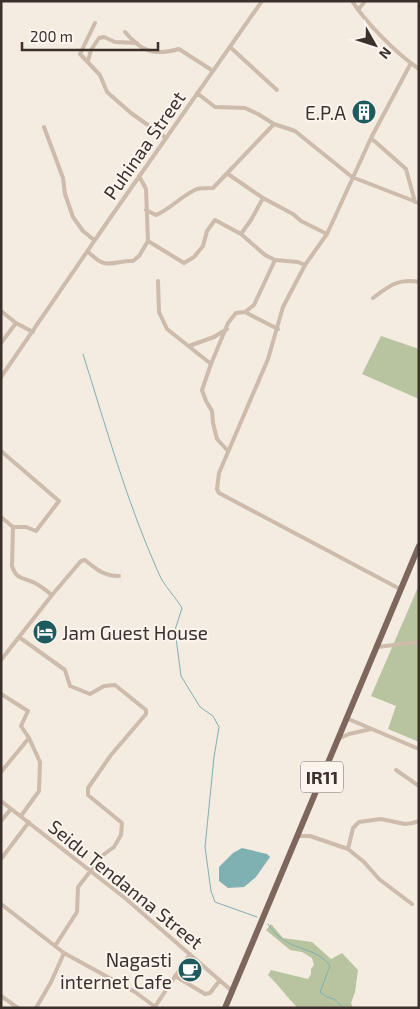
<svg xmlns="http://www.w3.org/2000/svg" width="420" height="1009" viewBox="0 0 420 1009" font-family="'Exo 2',sans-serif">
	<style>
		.green { fill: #b8c4a0 }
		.water { fill: #7fb0b2 }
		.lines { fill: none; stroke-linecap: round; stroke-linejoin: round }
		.stream { stroke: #7fb0b2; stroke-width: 1 }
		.street { stroke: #cdbbac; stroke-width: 4 }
		.primary { stroke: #7d675c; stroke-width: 6 }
		.labels { text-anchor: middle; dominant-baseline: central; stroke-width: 4; stroke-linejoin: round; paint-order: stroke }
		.shield { fill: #fbf5ee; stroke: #756b66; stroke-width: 1 }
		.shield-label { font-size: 18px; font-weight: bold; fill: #3b302b }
		.poi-label { font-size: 19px; fill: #3b302b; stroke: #fbf5ee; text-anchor: end }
		.street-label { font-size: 19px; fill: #3b302b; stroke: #fbf5ee }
	</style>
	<rect width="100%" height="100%" fill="#f4ebe1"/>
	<path class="green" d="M381 336 419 349V399L362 374Z
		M419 585V742L388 729 396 706 371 696Z
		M271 924 283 938 312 942 331 959 342 953 358 970 355 992 351 1003 353 1008H298C287 998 279 985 268 975L271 970 308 979 311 974V969L314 965 312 958 302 952 290 950 266 930Z"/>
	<path class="water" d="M242 848 267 854 270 857 256 877 244 887 228 888 219 881V867L233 853Z"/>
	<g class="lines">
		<path class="stream" d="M83 354C106 427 127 503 159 574 164 586 175 596 182 608L175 630 181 676 200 707 213 716 219 727 214 757 205 847 211 891 215 902 257 917
			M268 924C286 953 316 945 330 966L320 992 327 997 334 999 344 1008"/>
		<path class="street" d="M352 1C366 23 397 54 419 69
			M358 10 365 1
			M95 23 80 54 100 75 107 92 131 113 166 138
			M125 32C142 52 154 56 179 49L213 71
			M230 47 277 90
			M88 61 91 50 99 38 104 37 115 42 137 43
			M197 93 215 107 245 108 258 114 274 124 295 131 352 177 419 203
			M44 127 63 178 65 194 73 217 83 231 94 240
			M371 138 406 169 415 202
			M228 174 263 198 293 214 301 221 327 234
			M146 210 156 215C171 209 182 195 197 189 202 188 208 188 213 188L274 124
			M241 234 251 220 263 198
			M148 241 184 263 194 257 203 246 207 231 215 220 241 234 265 255 275 260 298 262 305 265
			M87 251C92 255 98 262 104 263 113 265 123 260 133 261L139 256 148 241 146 189 139 176
			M158 281 159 312 167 329 211 364
			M373 298C389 286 398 278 419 282
			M1 311 16 323
			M245 312 278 329
			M1 343 16 323 33 332
			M189 346 214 337 227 329
			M1 377 108 221 262 1
			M1 451 59 501 36 531 26 527H13
			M228 451 217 439 213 423 212 411 206 401 202 390 211 364 228 323 236 313 245 312 254 305 275 260
			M1 517 13 527 12 566C16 578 20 577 30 581 38 583 45 590 52 595
			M400 589 219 493 217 489 219 473 268 359 283 307 305 265 327 234 371 138 411 63
			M19 637 65 670 70 686 90 694 104 686 115 685 146 710V714L111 755 88 788V795L122 823 121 835 114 847 103 855 78 887 77 912 55 946 64 953 135 992 154 1006
			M377 647 419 642
			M1 660 52 595 81 561 85 560C96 569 104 576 119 576
			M1 694 28 711 21 726 29 738 40 762 39 791 21 816
			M346 718 419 749
			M340 738 349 734 371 729
			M396 770 419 786
			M1 772 29 738
			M1 801 125 898 232 991
			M1 821 11 809
			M297 836H310L348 849 353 828 359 822 381 819 405 824 413 823 419 821
			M348 849 364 862 379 879 412 904
			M1 859 29 822
			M1 904 55 946
			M175 976 205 994 210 993 220 980
			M1 996 18 1008
			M36 1008 51 982 64 953
			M154 1008 190 954"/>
		<path class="primary" d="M225 1008 419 546"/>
	</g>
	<defs>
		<symbol id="building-disc" viewBox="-11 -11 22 22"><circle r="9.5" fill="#1f5a5e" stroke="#fbf5ee"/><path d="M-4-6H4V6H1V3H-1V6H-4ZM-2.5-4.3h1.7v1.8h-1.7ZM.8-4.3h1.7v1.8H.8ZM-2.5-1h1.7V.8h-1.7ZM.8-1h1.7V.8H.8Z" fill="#fff"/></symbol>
		<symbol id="hotel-disc" viewBox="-11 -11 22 22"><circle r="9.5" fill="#1f5a5e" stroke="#fbf5ee"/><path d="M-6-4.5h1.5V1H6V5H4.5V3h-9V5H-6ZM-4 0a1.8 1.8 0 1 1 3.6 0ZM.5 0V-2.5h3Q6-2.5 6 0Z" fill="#fff"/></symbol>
		<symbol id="cafe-disc" viewBox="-11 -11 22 22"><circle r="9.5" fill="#1f5a5e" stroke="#fbf5ee"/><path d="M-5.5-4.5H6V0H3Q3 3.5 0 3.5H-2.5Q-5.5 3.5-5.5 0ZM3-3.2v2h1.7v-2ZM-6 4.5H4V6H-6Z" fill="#fff"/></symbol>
	</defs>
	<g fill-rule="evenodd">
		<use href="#building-disc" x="350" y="98" width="28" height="28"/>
		<use href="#hotel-disc" x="31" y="618" width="28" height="28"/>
		<use href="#cafe-disc" x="176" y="956" width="28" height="28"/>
	</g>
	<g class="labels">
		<rect class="shield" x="301" y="761.5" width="42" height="31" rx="4"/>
		<g class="shield-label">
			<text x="322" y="777">IR11</text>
		</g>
		<g class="poi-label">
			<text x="346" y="112">E.P.A</text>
			<text x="62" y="632" text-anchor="start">Jam Guest House</text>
			<text x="172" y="959">Nagasti<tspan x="172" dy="22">internet Cafe</tspan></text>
		</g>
		<g class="street-label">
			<text transform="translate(144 145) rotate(-55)">Puhinaa Street</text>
			<text transform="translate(126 884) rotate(39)">Seidu Tendanna Street</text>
		</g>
	</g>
	<rect width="420" height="1009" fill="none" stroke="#3b302b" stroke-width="5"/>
	<g transform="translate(375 45) rotate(129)" stroke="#fbf5ee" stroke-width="4" paint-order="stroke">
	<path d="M0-4L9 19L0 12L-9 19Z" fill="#3b302b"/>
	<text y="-8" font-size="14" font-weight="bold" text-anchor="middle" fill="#3b302b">N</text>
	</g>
	<path d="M22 42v8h136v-8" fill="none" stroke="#3b302b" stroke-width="2.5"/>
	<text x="30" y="42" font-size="15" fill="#3b302b" stroke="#fbf5ee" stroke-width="4" paint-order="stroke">200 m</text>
</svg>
